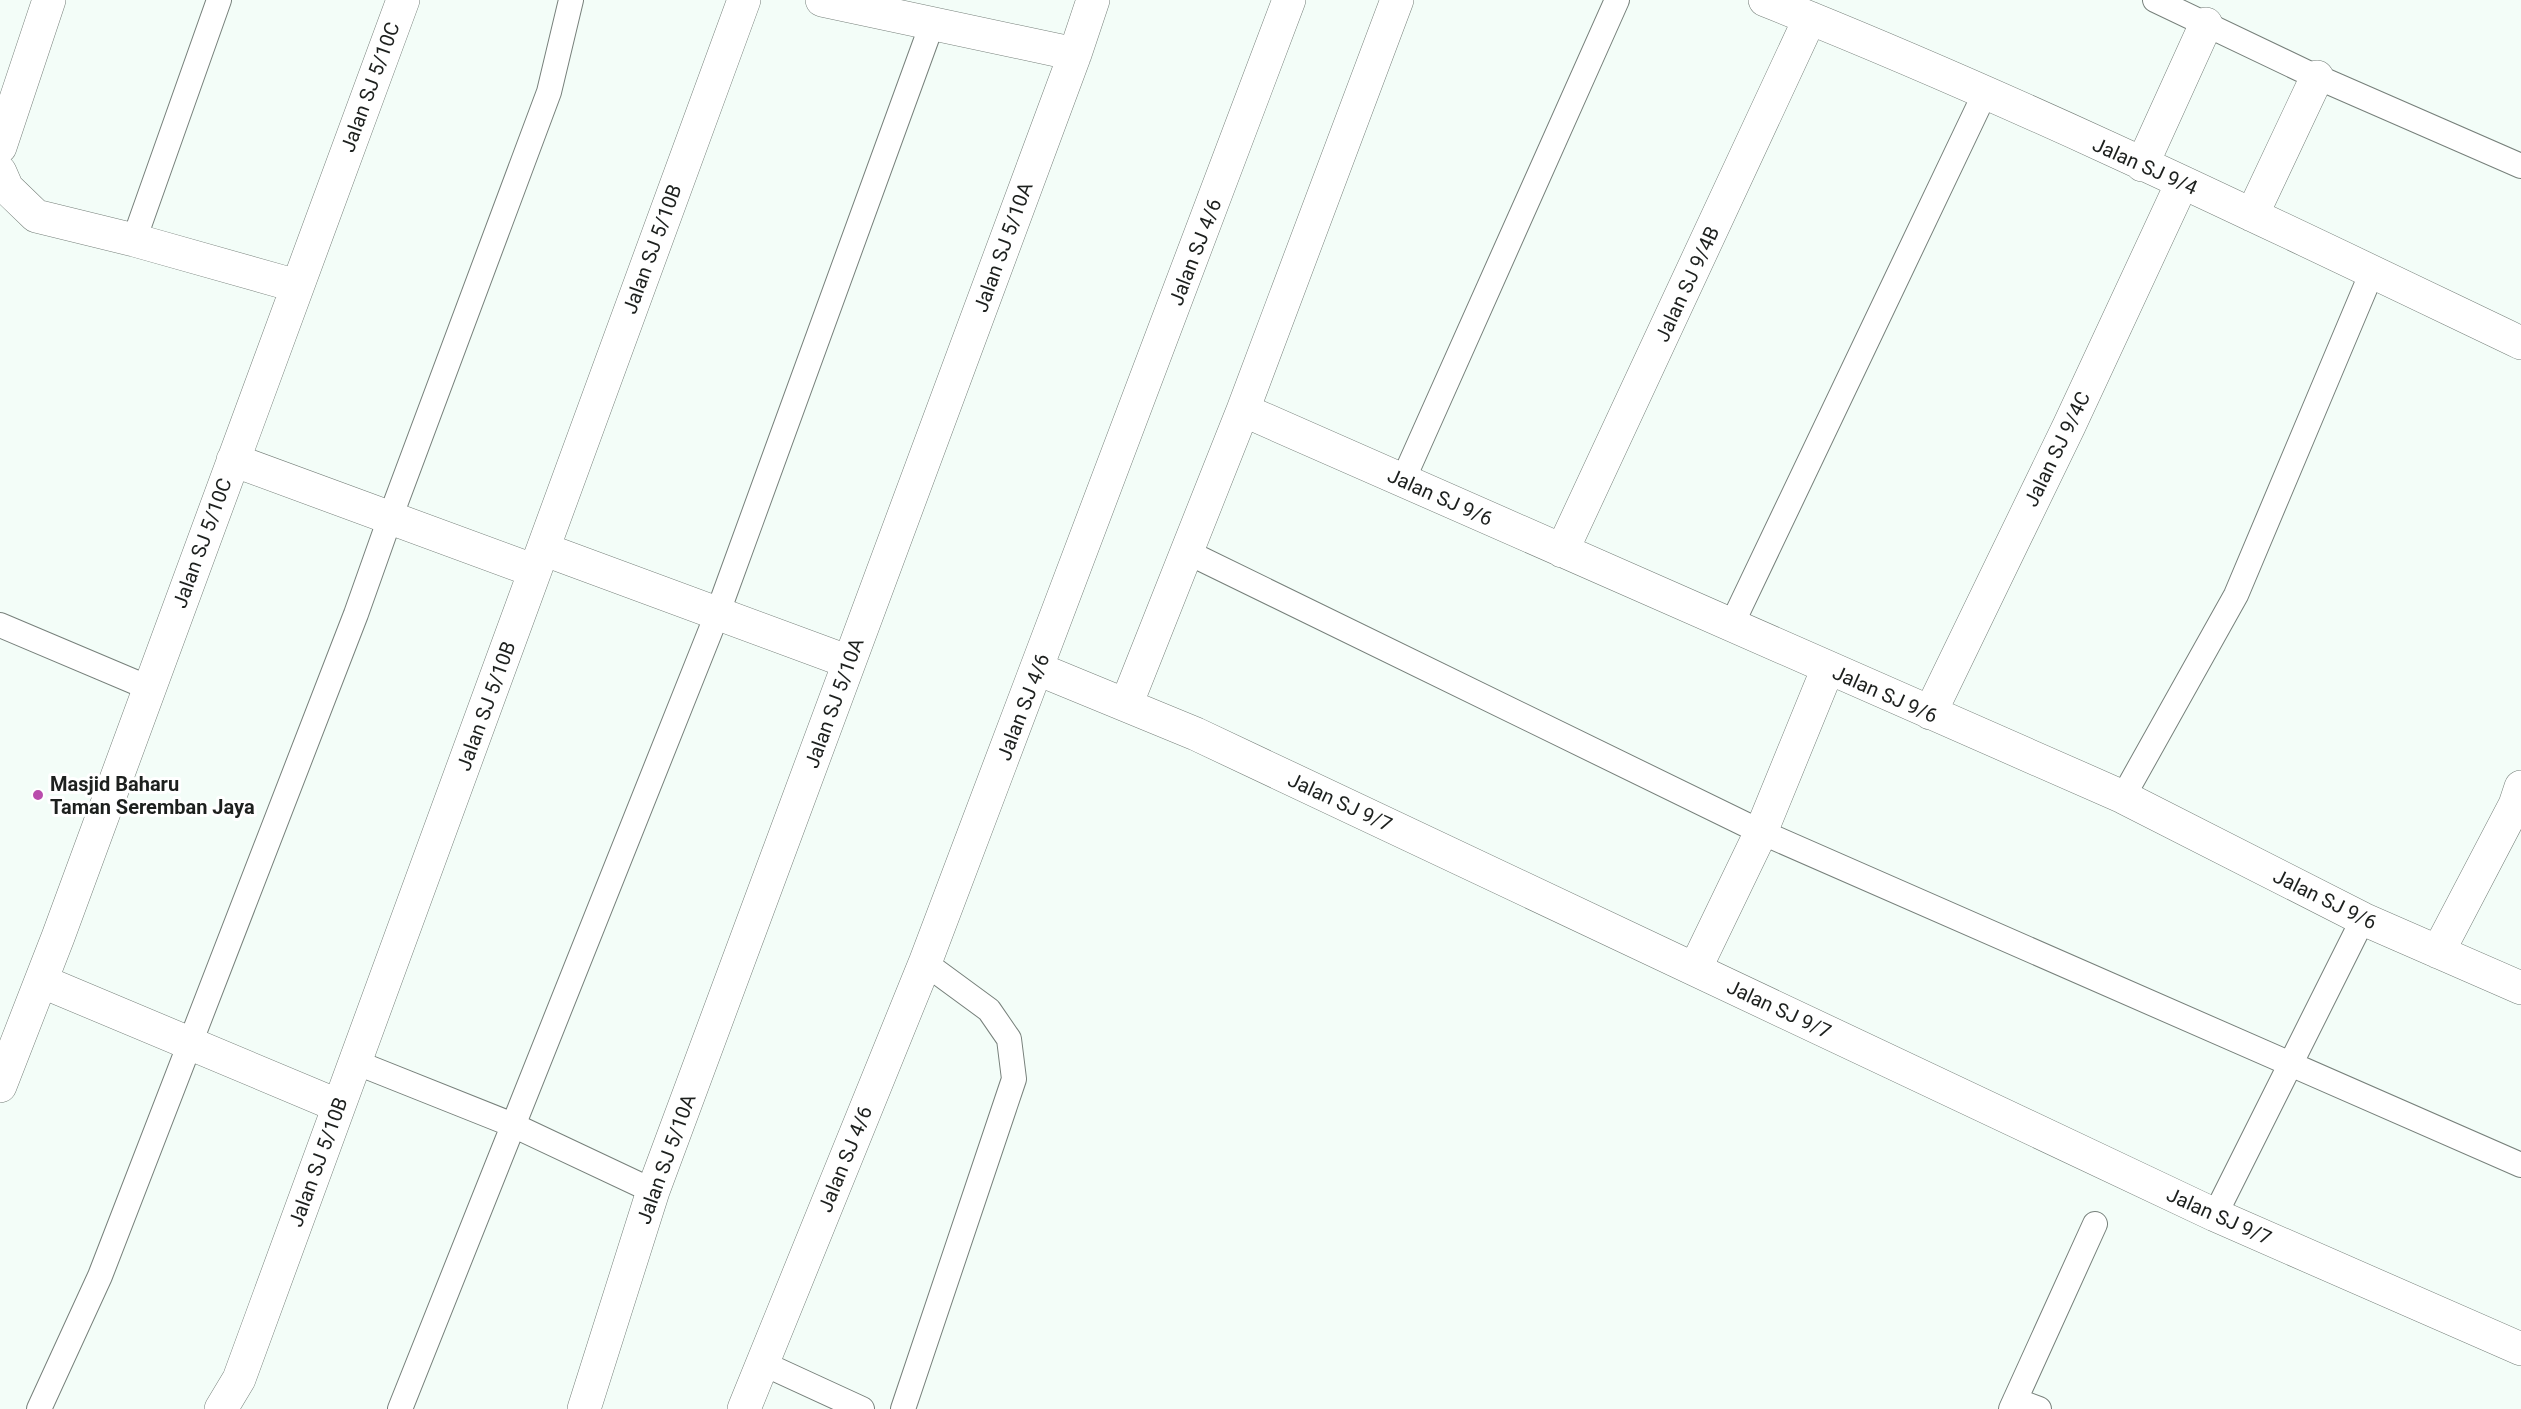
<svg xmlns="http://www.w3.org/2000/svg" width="2521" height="1409" viewBox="0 0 2521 1409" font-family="Roboto,sans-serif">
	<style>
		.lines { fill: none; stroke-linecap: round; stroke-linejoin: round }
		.lane-casing { stroke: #77807b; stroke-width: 26 }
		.street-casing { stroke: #77807b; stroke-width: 34 }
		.lane { stroke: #fff; stroke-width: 24 }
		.street { stroke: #fff; stroke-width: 33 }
		.poi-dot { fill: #b94cac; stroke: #fff; stroke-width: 2 }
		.labels { text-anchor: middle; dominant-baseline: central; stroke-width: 6; stroke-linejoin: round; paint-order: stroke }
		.street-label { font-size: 20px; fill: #1d201e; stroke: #fff }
		.poi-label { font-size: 20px; font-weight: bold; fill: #1d201e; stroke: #fff; text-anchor: start }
	</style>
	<rect width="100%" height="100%" fill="#f3fdf8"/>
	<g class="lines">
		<defs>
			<path id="lane" d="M2155 0 2308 73 2521 166
				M134 240 219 0
				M1403 480 1617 0
				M1187 552 1761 832 2521 1165
				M0 625 149 688
				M1731 626 1985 93
				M2123 797 2236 595 2372 272
				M355 1062 513 1125 653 1191
				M2215 1215 2363 919
				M762 1363 862 1409
				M2015 1400 2039 1409
				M39 1409 100 1276 356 614 390 518 549 92 571 0
				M400 1409 718 612 932 24
				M903 1409 1014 1079 1009 1039 989 1010 925 963
				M2011 1409 2095 1224"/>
			<path id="street" d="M822 0 1075 54
				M1765 0C2022 102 2272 224 2521 343
				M0 147 49 0
				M2142 165 2206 24
				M0 172 7 188 36 216 134 240 297 286
				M2252 215 2317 77
				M1243 410 2123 797 2363 919 2521 988
				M233 460 535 571
				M543 549 849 662
				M1562 551 1810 18
				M1038 669 1196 734 2215 1215 2521 1349
				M1126 705 1243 410 1397 0
				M1930 713 2069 426 2182 183
				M2438 952 2515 805 2521 787
				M1695 969 1761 832 1828 668
				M41 981 339 1106
				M0 1086 58 937 403 0
				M221 1409 239 1379 744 0
				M584 1409 653 1191 1075 54 1093 0
				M744 1409 925 963 1289 0"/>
		</defs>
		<use href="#lane" class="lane-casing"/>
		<use href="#street" class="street-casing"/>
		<use href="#lane" class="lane"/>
		<use href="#street" class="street"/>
	</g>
	<circle class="poi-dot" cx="38" cy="795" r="6"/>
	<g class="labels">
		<g class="street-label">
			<text transform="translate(370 87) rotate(-70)">Jalan SJ 5/10C</text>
			<text transform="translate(2145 166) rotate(24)">Jalan SJ 9/4</text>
			<text transform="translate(1003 247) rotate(-70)">Jalan SJ 5/10A</text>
			<text transform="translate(652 249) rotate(-70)">Jalan SJ 5/10B</text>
			<text transform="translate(1195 252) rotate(-69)">Jalan SJ 4/6</text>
			<text transform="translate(1687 284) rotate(-65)">Jalan SJ 9/4B</text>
			<text transform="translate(2057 449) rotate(-64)">Jalan SJ 9/4C</text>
			<text transform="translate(1440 497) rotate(24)">Jalan SJ 9/6</text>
			<text transform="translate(202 543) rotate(-70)">Jalan SJ 5/10C</text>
			<text transform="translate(1885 694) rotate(24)">Jalan SJ 9/6</text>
			<text transform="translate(834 703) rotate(-70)">Jalan SJ 5/10A</text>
			<text transform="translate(486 706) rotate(-70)">Jalan SJ 5/10B</text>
			<text transform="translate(1023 707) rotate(-69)">Jalan SJ 4/6</text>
			<text transform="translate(1340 802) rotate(25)">Jalan SJ 9/7</text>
			<text transform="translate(2325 899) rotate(26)">Jalan SJ 9/6</text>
			<text transform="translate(1779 1009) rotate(25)">Jalan SJ 9/7</text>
			<text transform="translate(666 1159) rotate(-70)">Jalan SJ 5/10A</text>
			<text transform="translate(845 1159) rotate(-68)">Jalan SJ 4/6</text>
			<text transform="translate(318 1162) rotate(-70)">Jalan SJ 5/10B</text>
			<text transform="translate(2219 1216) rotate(24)">Jalan SJ 9/7</text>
		</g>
		<g class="poi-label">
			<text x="50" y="784">Masjid Baharu<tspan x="50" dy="23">Taman Seremban Jaya</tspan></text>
		</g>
	</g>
</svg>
